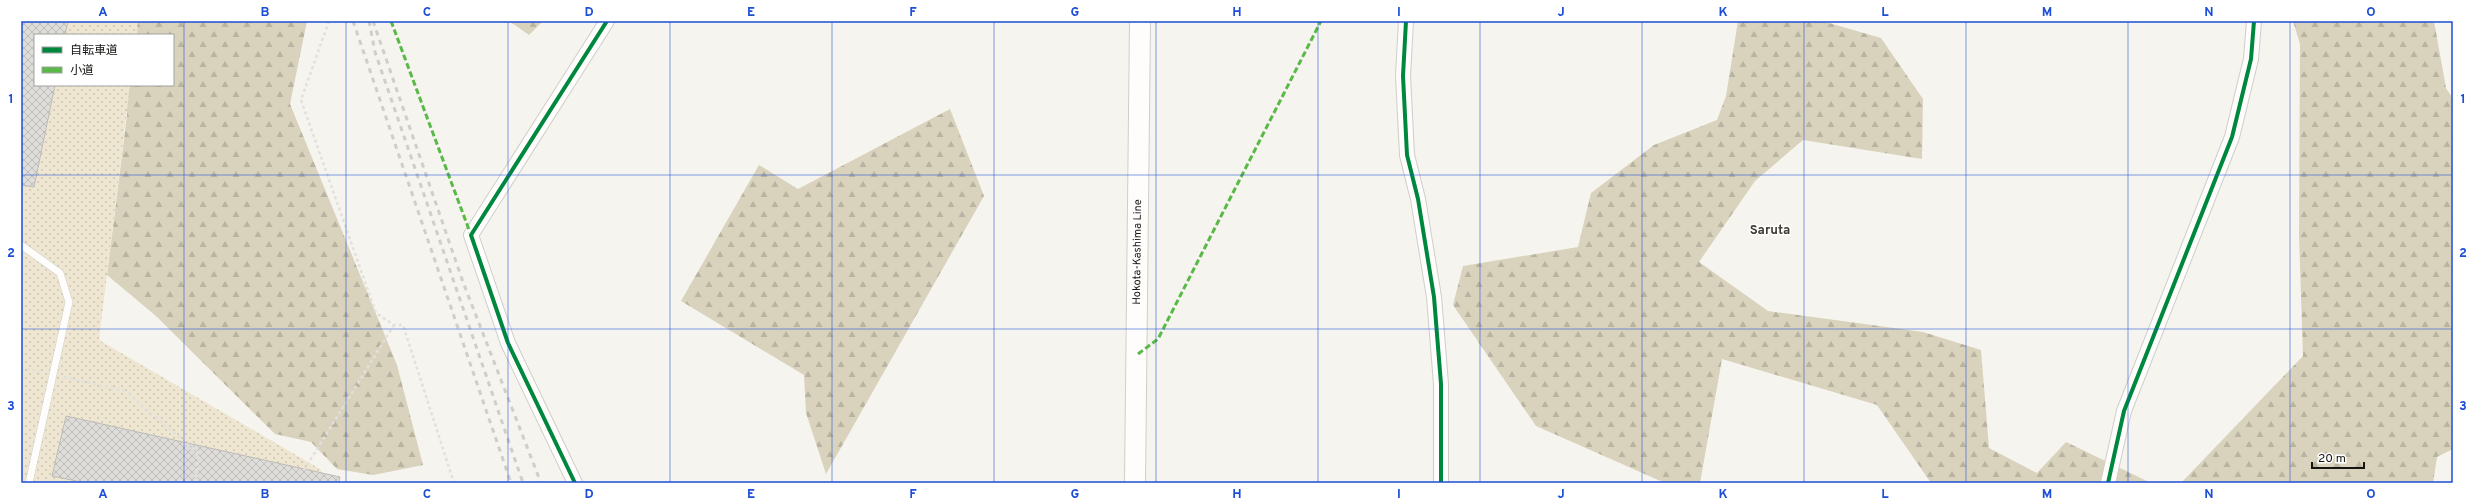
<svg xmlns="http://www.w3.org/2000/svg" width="2474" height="504" viewBox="0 0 2474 504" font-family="Overpass,'Noto Sans JP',sans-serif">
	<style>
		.forest { fill: url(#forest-firs) }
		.park { fill: url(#park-dots) }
		.building { fill: url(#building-cross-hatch); stroke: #bdbcb8 }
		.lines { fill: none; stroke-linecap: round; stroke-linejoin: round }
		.service-casing { stroke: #d0ceca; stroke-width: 8 }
		.minor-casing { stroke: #d0ceca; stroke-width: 16 }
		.secondary-casing { stroke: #d0ceca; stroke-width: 22 }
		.path { stroke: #e1e0de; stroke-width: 2.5; stroke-dasharray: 3 3; stroke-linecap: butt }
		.service { stroke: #fefdfc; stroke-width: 7 }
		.minor { stroke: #fefdfc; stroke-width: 14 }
		.secondary { stroke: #fefdfc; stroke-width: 20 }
		.rail { stroke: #cececc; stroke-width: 3; stroke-dasharray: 5 5; stroke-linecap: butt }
		.quiet { stroke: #58b947; stroke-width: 3; stroke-dasharray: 6 3; stroke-linecap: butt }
		.cycleway-casing { stroke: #fff; stroke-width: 6 }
		.cycleway { stroke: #00873e; stroke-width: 4 }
		.grid { fill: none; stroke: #1d4ed8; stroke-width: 1; stroke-opacity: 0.55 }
		.labels { text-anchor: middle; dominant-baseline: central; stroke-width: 3; stroke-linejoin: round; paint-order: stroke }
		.street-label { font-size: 11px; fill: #151411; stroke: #fff }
		.quarter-label { font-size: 13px; font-weight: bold; fill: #3e3b32; stroke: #fff }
		.neatline { fill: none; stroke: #1d4ed8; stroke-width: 1.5 }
		.grid-label { font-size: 13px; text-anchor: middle; font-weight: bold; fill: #1d4ed8 }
	</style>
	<defs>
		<pattern id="forest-firs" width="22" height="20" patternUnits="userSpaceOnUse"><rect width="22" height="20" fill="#d9d2bc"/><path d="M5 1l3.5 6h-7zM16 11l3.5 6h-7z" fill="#b9b3a1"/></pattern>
		<pattern id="park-dots" width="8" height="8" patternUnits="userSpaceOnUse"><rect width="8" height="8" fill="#eee6d0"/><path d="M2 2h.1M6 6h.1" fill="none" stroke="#cbc4b2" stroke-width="1.8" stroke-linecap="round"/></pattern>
		<pattern id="building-cross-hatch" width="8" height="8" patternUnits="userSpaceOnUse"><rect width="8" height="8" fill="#dfddd9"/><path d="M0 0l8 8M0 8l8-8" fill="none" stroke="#bebdb9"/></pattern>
	</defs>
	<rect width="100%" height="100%" fill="#f6f4ee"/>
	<path class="forest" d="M128 21H307L290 104 397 365 423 465 373 475 337 469 311 442 275 434 156 316 107 275 127 115V85H173V35H128Z
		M509 21H543L529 35Z
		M1738 21H1822L1881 38 1923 99 1922 159 1803 140 1755 181 1699 262 1768 311 1923 332 1981 350 1989 448 2037 473 2066 442 2151 483H1931L1877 405 1722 359 1700 483H1665L1536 426 1453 305 1463 266 1578 247 1591 193 1654 145 1717 120 1726 96Z
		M2293 21H2434L2446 88 2453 99V449L2437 457 2433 483H2181L2303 356 2299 235 2300 44Z
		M950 109 984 196 826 474 806 413 804 375 681 301 759 165 798 189Z"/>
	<path class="park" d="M21 21H138L137 35H35V85H130L99 340 320 469 329 483H21Z"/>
	<path class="building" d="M21 21H68L65 35H35V85H55L34 187 21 185Z
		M66 416 340 477 339 483H86L52 476Z"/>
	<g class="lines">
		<defs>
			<path id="service" d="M21 245 60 273 69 302 29 483"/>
			<path id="minor" d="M1406 21 1403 76 1407 155 1418 199 1434 297 1441 384V483
				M575 483 508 343 471 235 607 21
				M2108 483 2124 411 2232 137 2251 59 2254 21"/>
			<g id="secondary">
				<path id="s1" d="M1135 483 1140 21"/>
			</g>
		</defs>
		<use href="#service" class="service-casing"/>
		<use href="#minor" class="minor-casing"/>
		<use href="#secondary" class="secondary-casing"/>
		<path class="path" d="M329 21 301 100 376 313 394 325H403L454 483
			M21 267V269
			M21 367 41 372
			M64 377 125 391 199 454 195 483
			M304 470 394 325"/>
		<use href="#service" class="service"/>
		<use href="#minor" class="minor"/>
		<use href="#secondary" class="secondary"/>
		<path class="rail" d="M353 21 511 483
			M369 21 375 52 523 483
			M373 21 463 282 541 483"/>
		<path class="quiet" d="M391 21 471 235
			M1138 354 1158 339 1321 21"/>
		<defs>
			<path id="cycleway" d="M1406 21 1403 76 1407 155 1418 199 1434 297 1441 384V483
				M575 483 508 343 471 235 607 21
				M2108 483 2124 411 2232 137 2251 59 2254 21"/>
		</defs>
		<use href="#cycleway" class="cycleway-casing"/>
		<use href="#cycleway" class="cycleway"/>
	</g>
	<path class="grid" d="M184 21V483M346 21V483M508 21V483M670 21V483M832 21V483M994 21V483M1156 21V483M1318 21V483M1480 21V483M1642 21V483M1804 21V483M1966 21V483M2128 21V483M2290 21V483M21 175H2453M21 329H2453"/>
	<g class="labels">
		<g class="street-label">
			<text stroke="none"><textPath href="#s1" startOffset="231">Hokota-Kashima Line</textPath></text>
		</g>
		<g class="quarter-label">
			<text x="1770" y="231">Saruta</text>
		</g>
	</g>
	<rect width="2474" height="504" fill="none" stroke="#ffffff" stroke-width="44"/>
	<rect x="34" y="34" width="140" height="52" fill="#ffffff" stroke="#a1a1a0"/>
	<rect x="42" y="47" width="20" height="6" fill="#00873e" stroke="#a1a1a0"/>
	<text x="70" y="54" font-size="12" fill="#151411">自転車道</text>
	<rect x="42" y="67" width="20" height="6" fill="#58b947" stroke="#a1a1a0"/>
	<text x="70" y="74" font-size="12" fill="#151411">小道</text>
	<path d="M2312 462v6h52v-6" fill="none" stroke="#151411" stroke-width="2"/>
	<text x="2318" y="462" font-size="12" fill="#151411" stroke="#ffffff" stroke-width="3" paint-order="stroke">20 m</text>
	<rect x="22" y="22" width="2430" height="460" class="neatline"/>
	<g class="grid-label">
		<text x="103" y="16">A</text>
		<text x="265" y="16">B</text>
		<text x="427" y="16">C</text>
		<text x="589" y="16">D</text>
		<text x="751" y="16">E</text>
		<text x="913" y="16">F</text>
		<text x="1075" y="16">G</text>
		<text x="1237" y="16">H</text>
		<text x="1399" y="16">I</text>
		<text x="1561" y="16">J</text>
		<text x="1723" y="16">K</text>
		<text x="1885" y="16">L</text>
		<text x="2047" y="16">M</text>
		<text x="2209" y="16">N</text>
		<text x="2371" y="16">O</text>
		<text x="11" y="103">1</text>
		<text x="2463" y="103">1</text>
		<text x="11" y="257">2</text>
		<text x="2463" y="257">2</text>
		<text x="11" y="410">3</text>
		<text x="2463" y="410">3</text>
		<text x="103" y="498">A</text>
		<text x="265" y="498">B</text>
		<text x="427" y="498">C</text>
		<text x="589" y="498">D</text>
		<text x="751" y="498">E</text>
		<text x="913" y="498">F</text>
		<text x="1075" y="498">G</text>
		<text x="1237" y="498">H</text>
		<text x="1399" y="498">I</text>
		<text x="1561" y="498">J</text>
		<text x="1723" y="498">K</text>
		<text x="1885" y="498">L</text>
		<text x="2047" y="498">M</text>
		<text x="2209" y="498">N</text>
		<text x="2371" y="498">O</text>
	</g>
</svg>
